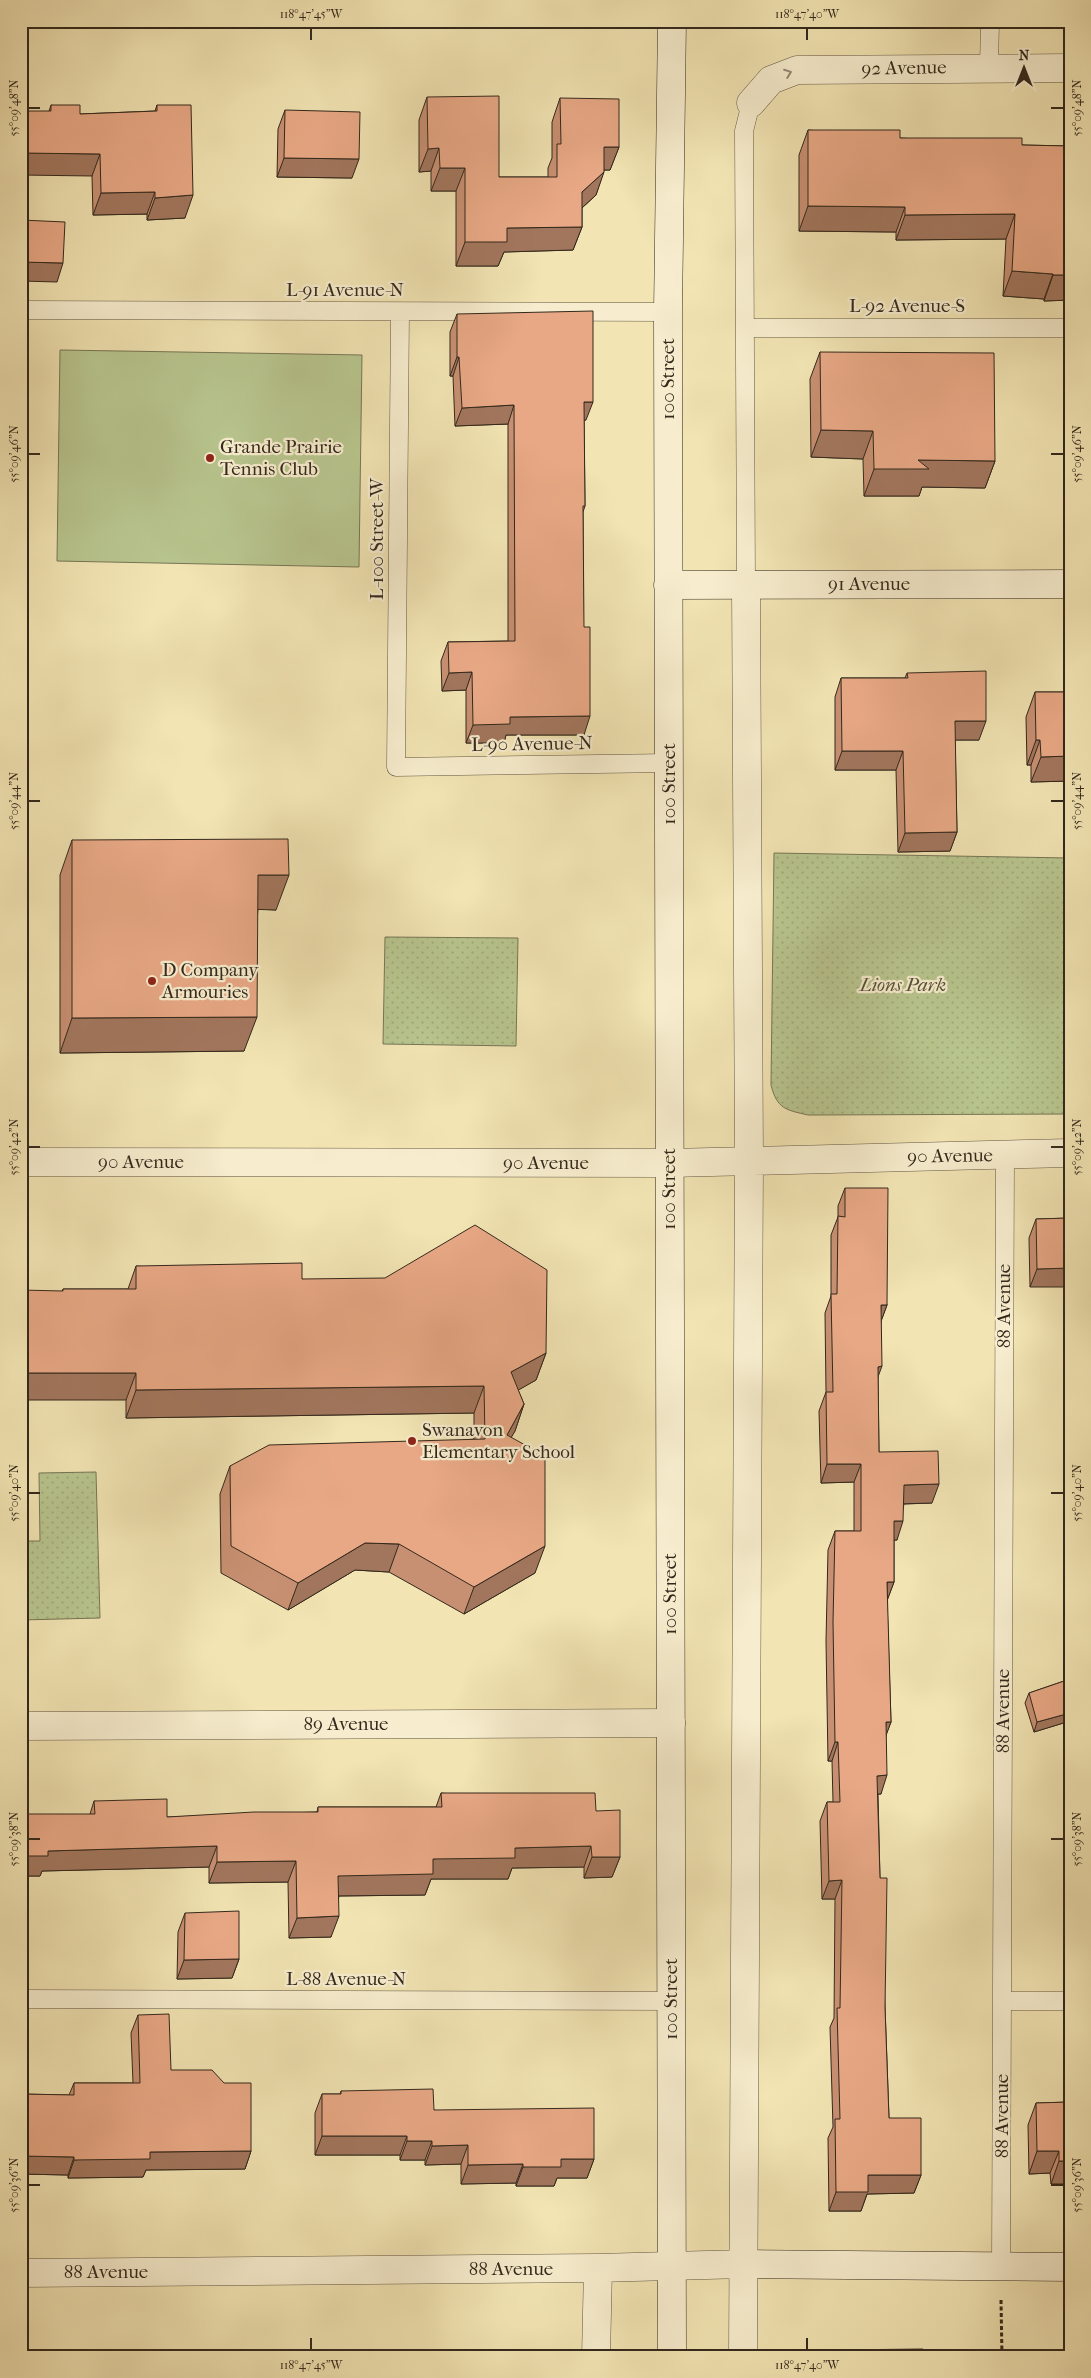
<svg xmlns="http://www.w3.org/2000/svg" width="1091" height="2378" viewBox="0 0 1091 2378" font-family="'IM FELL French Canon',serif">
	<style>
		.park { fill: url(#park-dots); stroke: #767655 }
		.pitch { fill: #b8c58e; stroke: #767655 }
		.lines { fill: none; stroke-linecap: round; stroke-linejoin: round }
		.lane-casing { stroke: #635742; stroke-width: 19 }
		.street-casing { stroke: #635742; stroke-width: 29 }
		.secondary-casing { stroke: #33281c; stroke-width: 29 }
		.path { stroke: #33281c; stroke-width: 3; stroke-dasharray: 4 2.5; stroke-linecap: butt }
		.lane { stroke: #f7edce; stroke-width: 18 }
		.street { stroke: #f7edce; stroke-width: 28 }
		.secondary { stroke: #f7edce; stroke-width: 28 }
		.wall { fill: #c89072; stroke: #33281c }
		.shaded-wall { fill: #a2765d; stroke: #33281c }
		.building { fill: #e8a885; stroke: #33281c }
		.oneway { stroke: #958a75 }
		.ticks { fill: none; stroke: #33281c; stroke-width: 2 }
		.poi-dot { fill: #8f2418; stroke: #f7edce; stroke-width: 2 }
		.labels { text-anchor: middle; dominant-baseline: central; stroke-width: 4.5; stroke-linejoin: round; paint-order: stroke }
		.street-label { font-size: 19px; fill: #33281c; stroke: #f7edce }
		.poi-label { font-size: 19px; fill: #33281c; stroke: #f7edce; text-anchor: start }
		.park-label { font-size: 19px; font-style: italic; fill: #544f38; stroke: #f7edce }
		.neatline { fill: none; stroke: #33281c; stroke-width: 2 }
		.ticks-label { font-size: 12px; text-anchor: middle; fill: #33281c }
	</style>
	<defs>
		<pattern id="park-dots" width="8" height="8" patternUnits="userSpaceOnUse" patternTransform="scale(1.25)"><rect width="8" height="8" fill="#b8c58e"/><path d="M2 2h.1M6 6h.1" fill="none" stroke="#9fa97a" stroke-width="1.8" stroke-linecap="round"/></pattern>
	</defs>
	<rect width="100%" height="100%" fill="#f2e4b3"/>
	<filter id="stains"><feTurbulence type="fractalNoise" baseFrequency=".004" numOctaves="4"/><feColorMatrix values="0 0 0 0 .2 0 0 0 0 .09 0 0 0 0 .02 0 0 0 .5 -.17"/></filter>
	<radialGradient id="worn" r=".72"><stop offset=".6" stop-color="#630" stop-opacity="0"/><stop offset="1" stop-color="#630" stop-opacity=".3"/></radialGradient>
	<path class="park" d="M774 853 1070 858V1114L808 1115C786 1110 777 1109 771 1085Z
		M385 937 518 938 516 1046 383 1044Z
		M96 1472 100 1618 21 1620V1541H40L39 1473Z"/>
	<path class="pitch" d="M60 350 362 355 359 567 57 561Z"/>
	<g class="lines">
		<defs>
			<path id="lane" d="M989 67 990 21
				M21 310 668 312
				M400 312 396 767 669 763
				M745 328H1070
				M746 585 744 131 751 103
				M21 1999 672 2001
				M1002 2001H1070
				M1001 2267 1005 1155"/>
			<path id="street" d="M751 103 771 80 797 70 1070 68
				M21 1162 669 1163 1070 1153
				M21 1726 671 1723
				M21 2273 598 2268 743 2264
				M596 2357 598 2268
				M743 2357 749 1161 746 585"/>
			<path id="secondary" d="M672 21 668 312 672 2357
				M668 585 1070 584
				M743 2264 1070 2267"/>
		</defs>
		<use href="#lane" class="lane-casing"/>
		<use href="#street" class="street-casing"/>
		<use href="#secondary" class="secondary-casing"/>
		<path class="path" d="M1001 2300 1002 2357"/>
		<use href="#lane" class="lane"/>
		<use href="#street" class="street"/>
		<use href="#secondary" class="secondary"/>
	</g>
	<path class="wall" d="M427 97 499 177H548V168L552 158V122L560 98 619 147 610 170H604L596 195 582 208V227L573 250 504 252 498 266H456V191H431V171L419 172V120Z
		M51 105 80 114 155 111 157 105 185 218 147 220V214L93 215 92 176 49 111Z
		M285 110 352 178 277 177 278 129Z
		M808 130 900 138 1022 145 1070 146V300L1044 301V299L1003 296 1006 239 896 240V232L799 231V155Z
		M457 314 586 420H584L585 506 583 512 584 735H506L504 743H466V690L442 691 441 661 448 642 508 641V424L455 426 453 376H450V332Z
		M820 352 995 461 985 488 922 487 919 496H864L863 459 811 457 810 379Z
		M907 673 979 740H955L957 832 950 851 898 852 896 770H835V697L841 678H905Z
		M1070 687V781L1031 782V765H1027L1026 717 1035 692H1068Z
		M72 840 276 910 258 909 244 1051 60 1053V875Z
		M845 1188 887 1305 881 1321 878 1377 879 1452 932 1503 904 1504 897 1540H894V1582L887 1600 891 1722 886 1734 881 1794H878L880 1878 885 2007 889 2118 921 2175 914 2193 867 2194 861 2211H829L828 2138 833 2127 830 2027 834 2018 835 1899H822L820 1821 827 1802H833L832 1761H828L826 1641 828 1550 835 1531H854V1482L821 1483 819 1411 826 1392 825 1313 831 1296V1235L838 1217V1206Z
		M1070 1218 1030 1287 1029 1238 1036 1219Z
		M136 1266 302 1279 546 1353 536 1380 518 1390 524 1404 515 1431 511 1437 535 1573 464 1614 389 1572 355 1570 288 1610 221 1573 220 1494 230 1466 474 1439V1413L126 1418V1400L62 1291 63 1289H128Z
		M1070 1679V1721L1034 1732 1025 1703 1029 1693Z
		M441 1793 596 1811 620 1857 612 1877 584 1878V1867L512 1868 508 1879H431L425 1895 339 1896 331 1937 289 1938 288 1882 209 1883V1867L42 1871 40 1876H21L90 1814 94 1801 167 1817 317 1812 318 1807H436Z
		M185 1913 239 1959 232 1978 177 1979 178 1932Z
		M138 2015 171 2070 251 2151 245 2169 146 2170 143 2177 68 2178V2175L21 2174V2094L69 2095 74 2083H133L131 2033Z
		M341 2091 434 2110 594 2159 587 2178H557L554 2186H516V2183L461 2184V2164L425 2165V2160H400V2155H315V2113L322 2094H340Z
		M1070 2102V2184H1051L1050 2173 1029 2174 1028 2125 1036 2103Z"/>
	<path class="shaded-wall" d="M604 147H619L610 170H595Z
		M439 148 431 171 419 172 428 149Z
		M21 153 100 154 92 176 21 175Z
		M284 158 359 159 352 178 277 177Z
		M440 168H465L456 191H431Z
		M604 172 596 195 573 216 582 192Z
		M155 192 147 214 93 215 101 193Z
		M193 195 185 218 147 220 155 198Z
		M808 206 905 207 896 232 799 231Z
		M1015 214 1006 239 896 240 905 215Z
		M582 227 573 250 504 252 498 266H456L465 242 507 228Z
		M21 262 63 263 57 282 21 281Z
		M1012 271 1053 274 1044 299 1003 296Z
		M1053 275H1070V300L1044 301Z
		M457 357H459L453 376H450Z
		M584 402H593L586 420H577Z
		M514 405 508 424 455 426 462 408Z
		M821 430 873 431 863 459 811 457Z
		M918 460 995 461 985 488 922 487 919 496H864L874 469Z
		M472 672 466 690 442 691 449 673Z
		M590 716 584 735H506L504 743H466L473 725 510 717Z
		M955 721H986L979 740H948Z
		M1036 740H1040L1031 765H1027Z
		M842 751H903L896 770H835Z
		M1070 756V781L1031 782 1041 757Z
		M957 832 950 851 898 852 905 833Z
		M258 875H289L276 910 245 909Z
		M257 1017 244 1051 60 1053 72 1018Z
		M1070 1268V1287H1030L1037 1269Z
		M881 1305H887L880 1324Z
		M546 1353 536 1380 501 1400 511 1372Z
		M882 1366 875 1385 878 1367Z
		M21 1373H136L126 1400H21Z
		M484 1386 474 1413 126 1418 136 1390Z
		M524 1404 515 1431 497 1462 507 1435Z
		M827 1464H861L854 1482 821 1483Z
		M939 1484 932 1503 897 1504 904 1485Z
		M894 1521H903L897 1540H887Z
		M365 1543 399 1544 389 1572 355 1570 288 1610 298 1583Z
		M545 1546 535 1573 464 1614 474 1587Z
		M887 1582H894L887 1601Z
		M1070 1713V1721L1034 1732 1037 1722Z
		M886 1722H891L884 1741Z
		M835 1742H838L832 1761H828Z
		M887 1775 881 1794H870L877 1776Z
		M217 1846 209 1867 42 1871 40 1876H21V1856L48 1851Z
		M591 1846 584 1867 512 1868 508 1879H431L425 1895 331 1896 338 1876 433 1859 515 1848Z
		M592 1857H620L612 1877 584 1878Z
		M296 1861 288 1882 209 1883 217 1862Z
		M842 1880 835 1899H822L829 1881Z
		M339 1916 331 1937 289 1938 297 1918Z
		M239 1959 232 1978 177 1979 184 1960Z
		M322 2136H407L400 2155H315Z
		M407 2141H432L425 2160H400Z
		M468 2145 461 2164 425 2165 432 2146Z
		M251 2151 245 2169 146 2170 143 2177 68 2178 74 2160 150 2152Z
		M1037 2151H1059L1050 2173 1029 2174Z
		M21 2156 74 2157 68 2175 21 2174Z
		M561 2159H594L587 2178H557L554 2186H516L523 2167Z
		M1059 2161H1070V2184H1051Z
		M523 2164 516 2183 461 2184 468 2165Z
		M868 2175H921L914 2193 867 2194 861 2211H829L836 2192Z"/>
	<path class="building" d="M499 96V177H557V144H561L560 98 619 99V147H604V172L582 192V227L507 228V242H465V168H440L439 148 428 149 427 97Z
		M51 105H80V114L157 111V105H191L193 195 155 198V192L101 193 100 154 21 153V111H51Z
		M285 110 360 112 359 159 284 158Z
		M808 130H900V138H1022V145L1070 146V275H1053V274L1012 271 1015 214 905 215V207L808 206Z
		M21 220 65 222 63 263 21 262Z
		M593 311V402H584L585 506H583L584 627H590V716L510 717V724L473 725 472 672 449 673 448 642 515 641 514 405 462 408 459 357H457V314Z
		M820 352 994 353 995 461 918 460 929 469H874L873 431 821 430Z
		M986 671V721H955L957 832 905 833 903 751H842L841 678H908L907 673Z
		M1035 692H1070V756L1041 757 1040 740H1036Z
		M288 839 289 875H258L257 1017 72 1018V840Z
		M845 1188H888L887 1305H881L882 1366 878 1367 879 1452 938 1451 939 1484 904 1485 903 1521H894V1582H887L891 1722H886L887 1775 877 1776 880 1878H887L885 2007 889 2118H921V2175H868V2192H836L835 2119H840L837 2008H840L842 1880 829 1881 827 1802H840L838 1742H835L833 1622 835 1531H861V1464H827L826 1392H833L831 1294H837L838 1216 845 1217Z
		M1070 1218V1268L1037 1269 1036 1219Z
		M475 1225 547 1270 546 1353 511 1372 524 1404 507 1435 545 1456V1546L474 1587 399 1544 365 1543 298 1583 231 1546 230 1466 269 1445 485 1439 484 1386 136 1390V1373H21V1290L63 1291V1289H136V1266L302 1263V1279L385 1278Z
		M1070 1679V1713L1037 1722 1029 1693Z
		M441 1793H595L596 1811 620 1810V1857H592L591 1846 515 1848V1858L433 1859V1874L338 1876 339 1916 297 1918 296 1861 217 1862V1846L48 1851V1856H21V1814H95L94 1801 167 1799V1817L254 1812H318V1807H442Z
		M239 1911V1959L184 1960 185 1913Z
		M169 2014 171 2070H212L224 2083H251V2151L150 2152V2159L74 2160V2157L21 2156V2094L74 2095V2083H140L138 2015Z
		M433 2089 434 2110 594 2108V2159H561V2167H523V2164L468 2165V2145L432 2146V2141H407V2136H322V2094H341V2091Z
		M1070 2102V2161H1059V2151H1037L1036 2103Z
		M923 2349V2357H837L836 2350Z
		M1070 2352V2357H1029V2353Z"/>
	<defs><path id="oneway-chevron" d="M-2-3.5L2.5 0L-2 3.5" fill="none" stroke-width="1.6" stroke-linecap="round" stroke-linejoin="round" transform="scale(1.25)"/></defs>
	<use class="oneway" href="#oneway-chevron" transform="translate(788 73) rotate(-21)"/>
	<path class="ticks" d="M311 28V40M807 28V40M28 108H40M1051 108H1064M28 454H40M1051 454H1064M28 801H40M1051 801H1064M28 1147H40M1051 1147H1064M28 1493H40M1051 1493H1064M28 1839H40M1051 1839H1064M28 2185H40M1051 2185H1064M311 2338V2350M807 2338V2350"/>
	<g class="poi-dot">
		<circle cx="210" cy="458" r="5"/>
		<circle cx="152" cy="981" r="5"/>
		<circle cx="412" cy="1441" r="5"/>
	</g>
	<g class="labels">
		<g class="street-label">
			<text transform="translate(904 68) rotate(-1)">92 Avenue</text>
			<text x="345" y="290">L-91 Avenue-N</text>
			<text x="907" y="306">L-92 Avenue-S</text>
			<text transform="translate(668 379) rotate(-90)">100 Street</text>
			<text transform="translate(377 539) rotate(-90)">L-100 Street-W</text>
			<text x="869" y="584">91 Avenue</text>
			<text transform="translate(532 744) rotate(-1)">L-90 Avenue-N</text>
			<text transform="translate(669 784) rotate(-90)">100 Street</text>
			<text transform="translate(950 1156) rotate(-1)">90 Avenue</text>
			<text x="141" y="1162">90 Avenue</text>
			<text x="546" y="1163">90 Avenue</text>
			<text transform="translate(669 1189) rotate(-90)">100 Street</text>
			<text transform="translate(1004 1306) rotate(-90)">88 Avenue</text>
			<text transform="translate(670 1594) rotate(-90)">100 Street</text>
			<text transform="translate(1003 1711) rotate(-90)">88 Avenue</text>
			<text x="346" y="1724">89 Avenue</text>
			<text x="346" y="1979">L-88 Avenue-N</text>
			<text transform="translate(671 1999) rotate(-90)">100 Street</text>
			<text transform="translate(1002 2116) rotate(-90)">88 Avenue</text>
			<text x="511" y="2269">88 Avenue</text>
			<text x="106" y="2272">88 Avenue</text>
		</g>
		<g class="poi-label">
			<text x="220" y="447">Grande Prairie<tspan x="220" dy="22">Tennis Club</tspan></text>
			<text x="162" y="970">D Company<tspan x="162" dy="22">Armouries</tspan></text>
			<text x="422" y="1430">Swanavon<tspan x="422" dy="22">Elementary School</tspan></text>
		</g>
		<g class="park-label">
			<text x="903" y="985">Lions Park</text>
		</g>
	</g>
	<rect width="1091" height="2378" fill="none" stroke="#f2e4b3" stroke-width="55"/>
	<g transform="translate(1024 68)" stroke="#f7edce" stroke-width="4" paint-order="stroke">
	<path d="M0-4L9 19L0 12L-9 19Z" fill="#33281c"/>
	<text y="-8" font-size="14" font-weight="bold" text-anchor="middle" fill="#33281c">N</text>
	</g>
	<rect x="28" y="28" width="1036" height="2322" class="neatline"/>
	<g class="ticks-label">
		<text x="311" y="18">118°47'45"W</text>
		<text x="807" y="18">118°47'40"W</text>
		<text transform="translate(14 108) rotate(-90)" y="4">55°09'48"N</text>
		<text transform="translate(1077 108) rotate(-90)" y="4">55°09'48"N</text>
		<text transform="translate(14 454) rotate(-90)" y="4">55°09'46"N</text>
		<text transform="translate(1077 454) rotate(-90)" y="4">55°09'46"N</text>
		<text transform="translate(14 801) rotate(-90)" y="4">55°09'44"N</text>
		<text transform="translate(1077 801) rotate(-90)" y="4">55°09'44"N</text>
		<text transform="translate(14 1147) rotate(-90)" y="4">55°09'42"N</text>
		<text transform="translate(1077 1147) rotate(-90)" y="4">55°09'42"N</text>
		<text transform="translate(14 1493) rotate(-90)" y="4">55°09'40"N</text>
		<text transform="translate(1077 1493) rotate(-90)" y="4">55°09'40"N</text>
		<text transform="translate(14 1839) rotate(-90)" y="4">55°09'38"N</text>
		<text transform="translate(1077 1839) rotate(-90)" y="4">55°09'38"N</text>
		<text transform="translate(14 2185) rotate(-90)" y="4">55°09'36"N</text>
		<text transform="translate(1077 2185) rotate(-90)" y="4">55°09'36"N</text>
		<text x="311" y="2369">118°47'45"W</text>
		<text x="807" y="2369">118°47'40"W</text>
	</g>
	<rect width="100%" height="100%" filter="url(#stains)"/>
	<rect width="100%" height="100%" fill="url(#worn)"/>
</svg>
